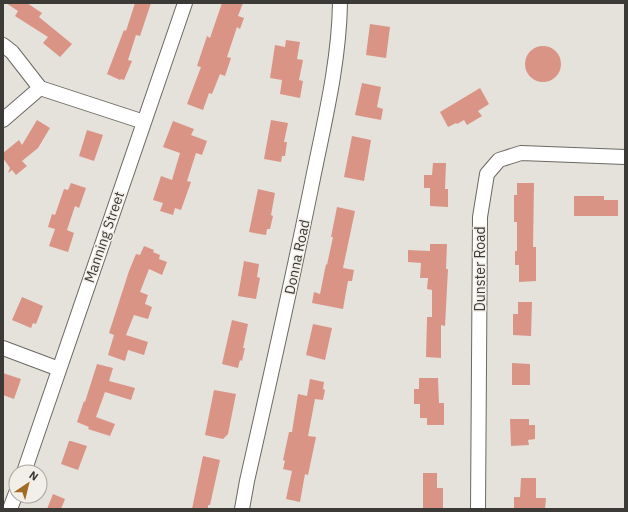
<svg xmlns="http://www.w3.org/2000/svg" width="628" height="512" viewBox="0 0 628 512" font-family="'IBM Plex Sans',sans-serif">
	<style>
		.building { fill: #da9486 }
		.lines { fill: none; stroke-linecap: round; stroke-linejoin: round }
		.minor-casing { stroke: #6c6963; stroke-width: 16 }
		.minor { stroke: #fff; stroke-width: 14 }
		.labels { text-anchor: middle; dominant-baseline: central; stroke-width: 3; stroke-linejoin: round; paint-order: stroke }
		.street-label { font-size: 14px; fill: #3b3a37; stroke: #f2eee8 }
	</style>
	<rect width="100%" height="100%" fill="#e5e1db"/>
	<path class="building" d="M6 3H27L42 13 39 17 72 44 60 57 43 43 48 37 15 16 18 11Z
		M135 3H151L140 36 136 35 128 60 132 61 124 80 121 79 120 80 107 74 124 30 126 31Z
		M222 3H243L238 16 244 18 240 29 237 27 227 57 231 58 225 76 220 74 212 94 209 93 203 110 187 104 201 67 197 66 207 36 210 38Z
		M370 24 390 27 386 58 366 55Z
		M286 40 300 42 297 59 303 60 299 80 303 81 300 98 280 94 282 80 270 78 275 45 285 47Z
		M525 64a18 18 0 1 1 36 0a18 18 0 1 1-36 0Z
		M362 83 381 87 377 107 383 109 381 120 355 115Z
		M480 88 489 104 478 111 482 116 467 125 464 120 457 124 456 123 448 127 440 112Z
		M37 120 50 128 38 148 22 161 27 166 16 175 12 170 8 173 10 168 3 158V153L19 140 22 145Z
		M271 120 288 123 284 142H287L285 156H282L281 162 264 159Z
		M173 121 194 129 191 135 207 141 202 155 196 153 187 181 191 182 181 210 175 208 173 215 160 211 163 203 153 200 161 176 172 180 180 153 163 147Z
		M87 130 103 135 94 161 79 156Z
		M352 136 371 140 364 181 344 177Z
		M433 163H446L445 189H448V207L430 206V188H424V175H432Z
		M71 183 86 188 79 208 75 206 67 230 74 233 68 252 49 246 55 229 48 227 52 214 55 215 64 189 68 190Z
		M517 183H534L533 247H536V281L519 282V265H515V251H517V222H514V195H517Z
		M258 189 275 193 271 215 273 216 270 229H267L266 235 249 232Z
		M574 196H604V200H618V216H574Z
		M337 207 355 211 343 268 354 270 352 281H348L343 309 312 303 314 292 320 294 326 264 327 265 333 237H331Z
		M430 244H447L446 269H448L445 326 441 325V358L426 357 427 319V317H432V290L427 289 428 278H420L421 263 408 262V250L430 251Z
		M144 246 154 250 153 252 160 255 159 259 167 262 162 275 149 269 140 292 148 295 145 304 152 307 148 319 134 315 126 335 148 342 144 355 128 350 125 361 108 355 114 335 109 333 129 271 136 254 140 255Z
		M244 261 259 264 257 277 260 278 256 299 238 296Z
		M22 297 43 306 36 324 33 323 31 328 12 320Z
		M518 302H532L531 336 513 335V314H518Z
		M232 320 248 324 243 348H245L242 361 240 360 238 368 222 364Z
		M313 324 332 328 325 360 306 355Z
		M512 363 530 364V385H512Z
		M97 364 113 368 109 381 135 388 131 400 105 392 96 417 115 424 110 436 88 429 89 427 77 422 84 401 85 402Z
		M3 373 21 379 14 399 3 395Z
		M419 378H438L439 403H444V425H427V418H420V404H414V389H419Z
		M310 379 324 382 323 389 325 390 323 400 315 399 308 436 316 437 308 475 305 474 300 502 286 499 292 471 283 469 285 461 283 460 289 432H292L298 394 307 396Z
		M214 390 236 394 228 434 223 439 205 435Z
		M510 419H529V425H535V439L528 440 529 445 511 446Z
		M69 441H71L87 446 78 470 61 464Z
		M203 456 220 460 210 505H208V509H192Z
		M423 473H437V488H443V509H423Z
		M521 478H536V498H546L545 509H514V497H520Z
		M53 494 65 499 61 509H47Z"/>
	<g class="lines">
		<defs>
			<path id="minor" d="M3 45 12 52 40 88 144 122
				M3 120 40 88
				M3 348 59 369
				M24 472 185 3
				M10 509 16 493
				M242 509 247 481C269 384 291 286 311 188 323 127 339 66 340 3
				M478 509 480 217 487 174 499 160 521 153 625 157"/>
		</defs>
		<use href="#minor" class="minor-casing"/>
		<use href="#minor" class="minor"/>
	</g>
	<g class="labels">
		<g class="street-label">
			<text transform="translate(104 237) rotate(-71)">Manning Street</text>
			<text transform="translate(297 257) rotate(-78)">Donna Road</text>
			<text transform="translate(480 269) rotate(-90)">Dunster Road</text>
		</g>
	</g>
	<rect width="628" height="512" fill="none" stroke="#3b3a37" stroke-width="8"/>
	<g transform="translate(28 484) rotate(35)"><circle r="19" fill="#f2eee8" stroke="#a9a6a1"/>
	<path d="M0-3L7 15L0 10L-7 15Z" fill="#a16b25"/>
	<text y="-6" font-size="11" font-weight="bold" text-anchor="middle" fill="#3b3a37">N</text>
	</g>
</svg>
